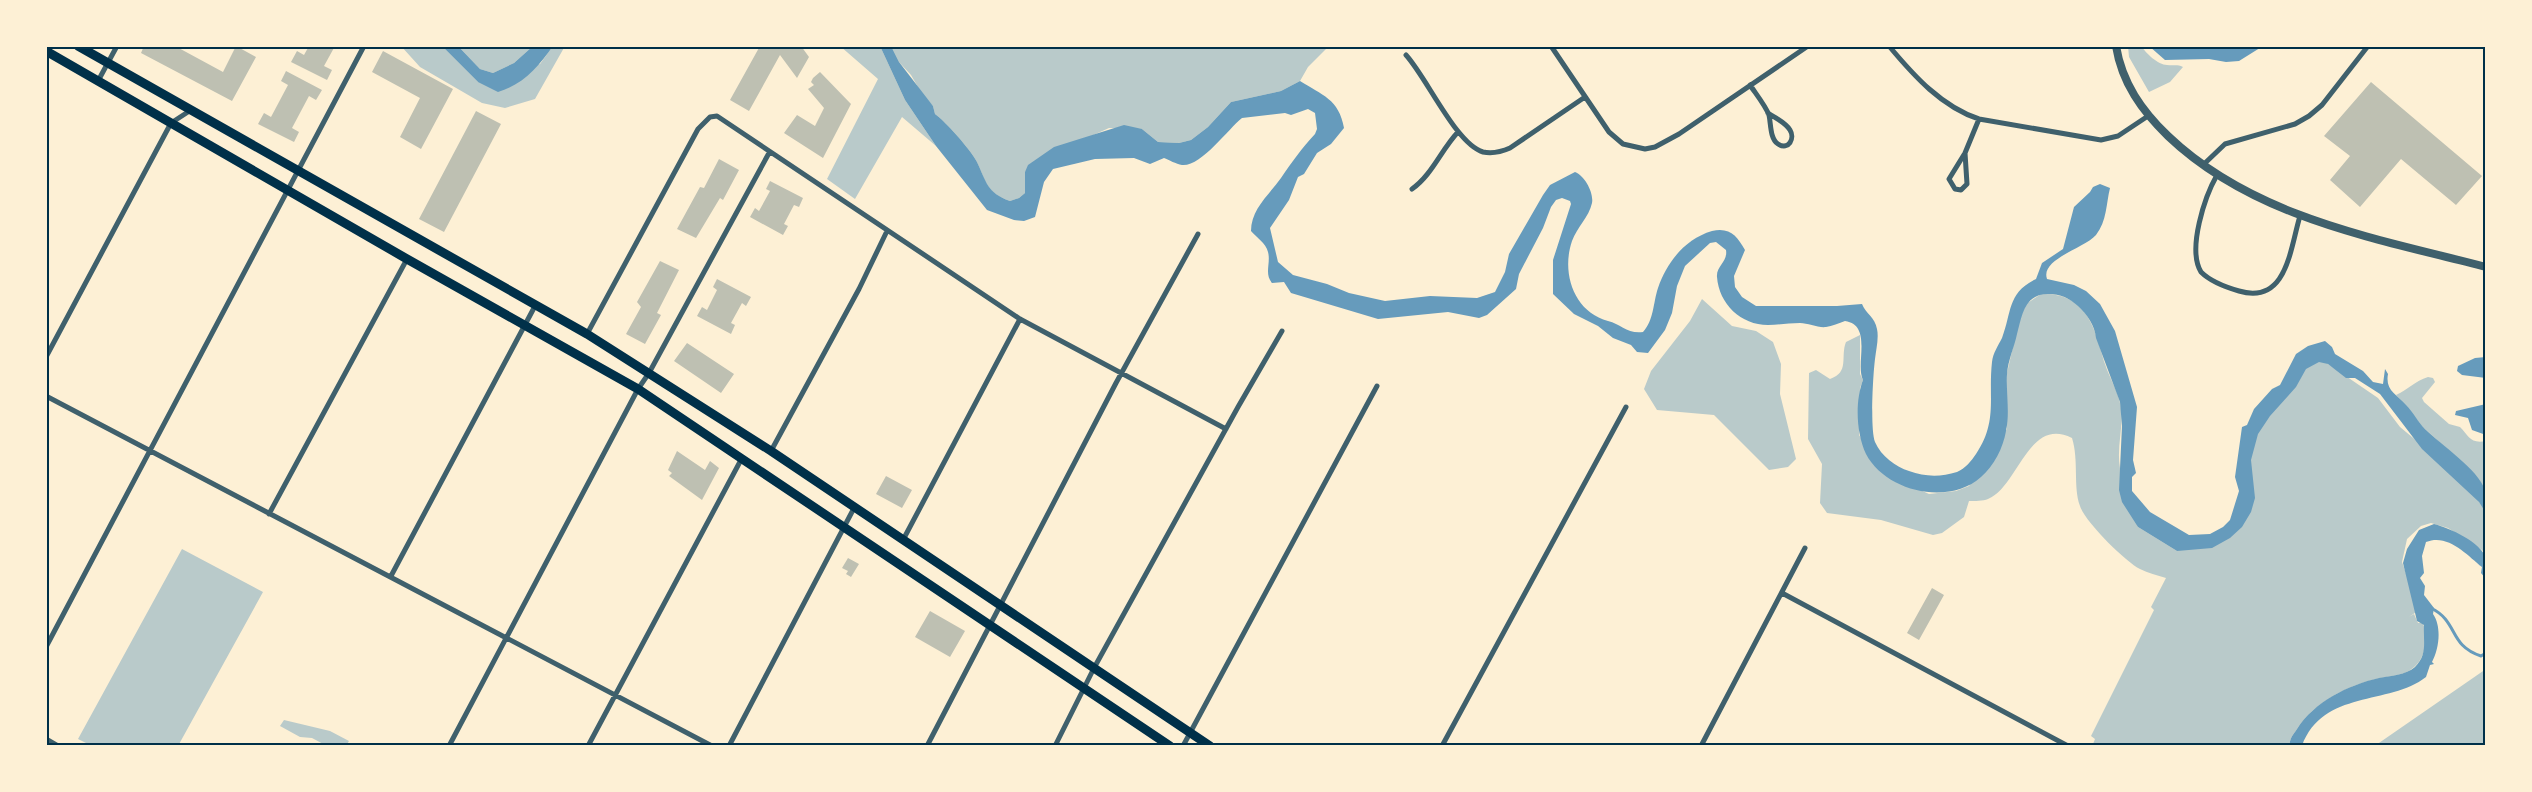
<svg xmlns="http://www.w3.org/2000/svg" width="2532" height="792" viewBox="0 0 2532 792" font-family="Rubik,sans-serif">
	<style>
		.green { fill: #b9caca }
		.water { fill: #669bbc }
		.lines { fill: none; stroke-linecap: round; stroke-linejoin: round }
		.stream { stroke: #669bbc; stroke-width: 3 }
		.building { fill: #bec0b2 }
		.minor { stroke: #3f606c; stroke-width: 5 }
		.tertiary { stroke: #3f606c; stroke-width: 8 }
		.secondary { stroke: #003049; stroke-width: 9 }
		.neatline { fill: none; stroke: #003049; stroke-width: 2 }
	</style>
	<rect width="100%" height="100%" fill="#fdf0d5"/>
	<path class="green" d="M401 46H442L478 82 540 64 553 46H565L535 99 505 108 482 103 420 67Z
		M458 46H533L514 63 493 73 480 69Z
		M840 46H880L905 100 936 146 902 117 855 199 827 179 878 79Z
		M891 46H1329L1308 67 1300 81 1281 91 1231 102 1208 127 1191 140 1179 143 1158 142 1142 129 1109 128 1089 137 1025 172V193L1019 198 1010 201C987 193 986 182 977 162 971 150 946 122 935 114L933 106 922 94 911 75 899 62Z
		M2128 46H2141C2146 53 2158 65 2167 65 2174 66 2177 64 2183 67L2170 82 2149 92 2129 57Z
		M2041 294C2088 292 2095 330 2105 364 2109 377 2117 389 2120 403 2125 424 2116 446 2120 468 2124 488 2132 508 2138 527L2177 551 2242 521 2249 443 2315 355 2378 398 2400 427 2460 477 2486 511V555L2482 550 2448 528 2431 523 2421 526 2407 539 2402 562 2419 610 2409 617 2414 614 2418 623H2423C2428 638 2426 658 2413 668 2404 676 2387 676 2376 679 2347 686 2313 703 2297 729 2293 735 2289 739 2290 746H2097L2093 744 2095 739 2091 736 2154 610 2151 607 2166 578C2157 575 2148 573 2140 569 2126 562 2085 522 2080 506 2073 487 2079 460 2072 438 2028 416 2019 486 1988 499 1983 501 1975 501 1969 501L1964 517 1942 533 1933 535 1881 520 1827 513 1820 503 1822 464 1808 439 1809 373 1816 370 1830 379C1850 372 1840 357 1846 342L1860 335V374L1863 380 1860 388 1859 435 1885 474 1929 494 1956 491 1969 486 2007 429V373L2019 320 2026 304Z
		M1702 299 1732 326 1756 331 1773 342 1781 364 1780 394 1796 459 1788 467 1769 470 1714 415 1657 410 1644 389 1651 371 1690 321Z
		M2428 377 2433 378 2435 382 2422 398 2424 402 2449 424 2460 427C2469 436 2470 444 2486 441V492L2473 473 2423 427 2396 395C2407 390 2415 381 2428 377Z
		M182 549 263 592 178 746H92L78 739Z
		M2486 669V746H2375L2376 745Z
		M284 720 330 731 349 741 346 746H327L312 738 300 737 280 726Z"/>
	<path class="water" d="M442 46H458L480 69 493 73 514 63 533 46H553C538 67 524 84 498 92L478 82Z
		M880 46H891L899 62 933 106 935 114C946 122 971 150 977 162 986 181 987 193 1010 201L1019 198 1025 193V172L1028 165 1054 147 1124 125 1142 129 1158 142 1179 143 1191 140 1208 127 1231 102 1281 91 1300 81C1322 95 1339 99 1344 128L1331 144 1317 153 1304 174 1298 177 1289 200 1270 228 1278 262 1293 275 1327 284 1349 293 1385 301 1430 296 1477 298 1495 292 1505 272 1509 254 1543 195 1550 185 1575 172C1585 176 1594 193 1592 203 1589 217 1577 227 1572 241 1561 273 1574 312 1608 321 1621 324 1627 334 1643 332 1654 320 1653 303 1658 288 1667 262 1685 239 1712 231 1730 227 1737 236 1745 250L1734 276 1735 287 1742 297 1756 306H1837L1862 304C1866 314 1875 317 1877 329 1879 338 1876 350 1875 359 1873 375 1870 429 1875 442 1881 456 1896 467 1909 471 1925 477 1941 477 1957 472 1965 469 1972 460 1976 454 1998 421 1988 398 1992 362 1993 353 1998 346 2002 338 2012 312 2007 293 2036 279L2042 263 2063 249 2074 207 2090 192 2093 187 2100 184 2110 188C2106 204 2107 221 2096 235 2085 248 2040 259 2047 279L2074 285 2086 291 2100 304 2115 331 2137 407 2133 460 2136 473 2132 477V491L2150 512 2189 535 2210 534 2223 527 2230 520 2239 491 2235 477 2242 427 2247 425 2254 409 2272 389 2280 385 2296 354 2308 346 2325 341 2332 347 2335 354 2363 371 2373 382 2383 384 2385 369 2388 374C2385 390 2396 394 2406 405 2413 412 2418 422 2425 429 2441 445 2478 469 2485 490 2487 497 2486 506 2486 513L2479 502 2422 449 2380 394 2355 378H2346L2328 364 2319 362 2306 369 2296 387 2270 416 2258 434 2251 460 2255 498 2251 512 2242 527 2230 538 2212 548 2177 551 2138 527 2122 502 2119 490 2122 426 2120 402 2096 338C2095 326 2087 314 2078 306 2069 298 2061 294 2048 294 2024 294 2022 316 2017 334 2014 348 2008 360 2007 374 2006 393 2010 413 2006 431 2003 448 1994 466 1981 477 1949 506 1886 492 1866 454 1856 433 1855 401 1863 380 1855 364 1873 325 1845 321 1839 323 1832 326 1826 327 1818 328 1808 323 1800 323 1789 323 1779 325 1768 325 1741 325 1719 304 1717 277 1716 266 1728 262 1726 250L1716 242 1710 243 1685 266 1677 286 1672 313 1665 330 1648 353 1637 352 1631 345 1613 338 1598 326 1574 314 1553 294V260L1571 204 1570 201 1562 198 1556 200 1551 207 1543 228 1519 274 1516 289 1487 315 1479 318 1448 312 1378 319 1291 293 1284 282 1272 283C1264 274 1271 263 1268 252 1266 243 1256 237 1251 231 1251 209 1269 195 1281 178 1292 162 1302 148 1315 134L1317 129 1315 113 1308 109 1291 115 1285 113 1242 118C1228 129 1201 167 1182 165 1176 164 1169 160 1164 158L1150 164 1134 158 1095 159 1053 169 1044 182 1035 217 1024 221 1014 220 987 210 936 146 905 100Z
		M2149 46H2263L2239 61 2226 62 2209 59 2165 60Z
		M2486 357V378L2462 375 2457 371 2458 366 2475 358Z
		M2486 404V435L2472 430 2468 418 2455 415 2456 411Z
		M2434 524C2449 528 2482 542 2486 559 2487 565 2486 573 2486 579L2481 573 2482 567C2467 555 2448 533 2426 542L2422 556 2424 573 2420 578 2425 586 2424 595 2434 608 2433 614C2442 627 2439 649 2432 662L2434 664 2430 665 2426 677C2389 706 2323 689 2302 746H2290C2289 739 2293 735 2297 729 2314 702 2348 685 2379 678 2390 676 2406 675 2415 667 2428 654 2423 641 2424 625L2417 621 2403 563 2407 549 2419 530Z"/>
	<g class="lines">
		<path class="stream" d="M2431 608C2459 622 2448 645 2481 656L2486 653"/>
	</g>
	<path class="building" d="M144 46H175L223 72 236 46 256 57 232 101 141 53Z
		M309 46H335L324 66 332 70 327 80 291 62 297 51 304 55Z
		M760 46H801L809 57 797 78 780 55 749 111 730 100Z
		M383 51 453 89 421 149 400 137 420 98 372 72Z
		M286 71 322 90 316 100 309 96 292 128 299 132 294 142 258 124 264 113 271 117 288 85 281 81Z
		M820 72 851 104 823 158 784 133 797 115 815 126 824 108 808 89 814 85 811 82 813 78Z
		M2371 82 2482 176 2456 205 2401 159 2360 207 2330 180 2350 156 2324 136Z
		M476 111 501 124 444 232 419 219Z
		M719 159 739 170 723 200 720 198 696 238 677 229 700 187 704 188Z
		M770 181 803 198 799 207 794 205 784 224 788 226 783 235 750 217 755 208 759 211 770 191 766 189Z
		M660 261 679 270 657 313 661 315 645 344 626 334 641 307 637 302Z
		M717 279 751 297 746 306 742 303 731 323 735 325 731 334 697 316 702 307 707 310 717 290 713 287Z
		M687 343 734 374 721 393 674 361Z
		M677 451 705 470 710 461 719 468 702 500 669 476 672 473 668 470Z
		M886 476 912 490 902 508 876 494Z
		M848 558 859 564 851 577 846 574 848 571 842 568Z
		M1932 588 1944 595 1919 640 1907 633Z
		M930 611 965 631 950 657 915 637Z"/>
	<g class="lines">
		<path class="minor" d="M1551 46 1609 132 1623 144 1645 149 1655 147 1679 134 1808 46
			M1889 46C1914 76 1942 107 1979 119L2101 140 2118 136 2148 116
			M1406 55C1427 78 1456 144 1483 152 1493 154 1501 152 1510 148L1585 97
			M98 81 117 46
			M1750 85C1756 94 1765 105 1769 115 1771 124 1770 139 1778 144 1789 151 1795 138 1790 130 1785 122 1775 118 1768 113
			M1965 153 1967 184 1961 190 1955 189 1949 179 1965 153 1979 119
			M2203 165 2225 144 2295 124 2309 116 2322 105 2368 46
			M2217 175C2205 196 2187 249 2201 272 2211 282 2225 287 2239 291 2287 305 2290 249 2300 216
			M1412 189C1432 175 1441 150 1458 132
			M587 334 698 129 710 117 717 116 1020 319 1226 429
			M46 357 171 123 191 110
			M46 396 712 746
			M771 451 859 289 887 231
			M269 514 407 259
			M903 540 1020 319
			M391 576 535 306
			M1782 593 2068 746
			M46 647 364 46
			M46 739 58 746
			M449 746 638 389 649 373 769 153
			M588 746 742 458
			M729 746 854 508
			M927 746 1116 383 1198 234
			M1055 746 1094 668 1238 407 1282 331
			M1183 746 1377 386
			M1442 746 1626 407
			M1701 746 1805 548"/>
		<path class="tertiary" d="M2116 46C2122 83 2142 111 2168 136 2254 218 2375 238 2486 267"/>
		<path class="secondary" d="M78 46 587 334 771 451 1210 746
			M46 51 407 259 638 389 1170 746"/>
	</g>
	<rect width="2532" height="792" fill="none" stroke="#fdf0d5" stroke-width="95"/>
	<rect x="48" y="48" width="2436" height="696" class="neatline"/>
</svg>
